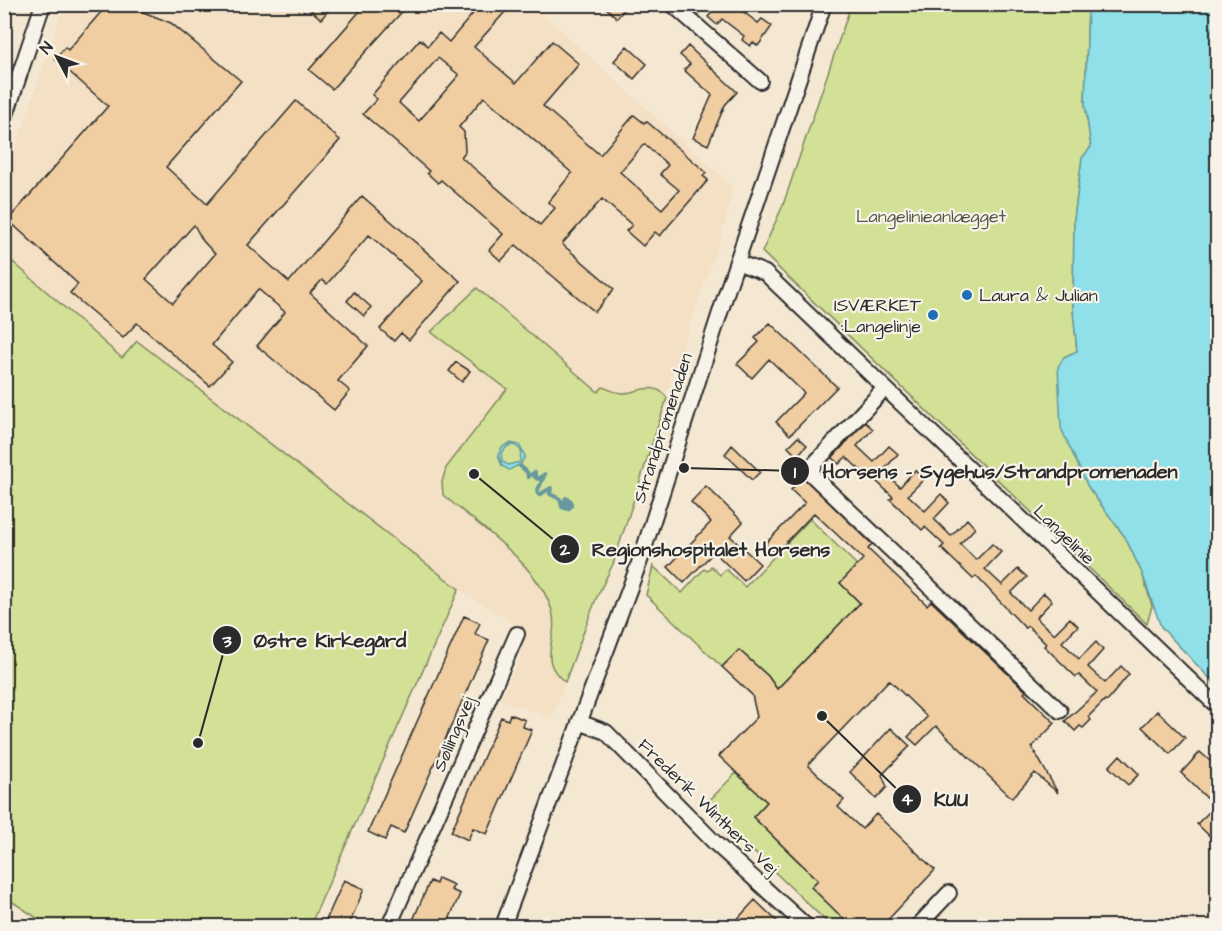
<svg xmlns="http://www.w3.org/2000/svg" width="1222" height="931" viewBox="0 0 1222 931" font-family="'Architects Daughter',sans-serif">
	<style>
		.built { fill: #f4e0c4 }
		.green { fill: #d2e195; stroke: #7e8660; stroke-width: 1.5 }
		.water { fill: #8fe0e9; stroke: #67989d; stroke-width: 1.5; fill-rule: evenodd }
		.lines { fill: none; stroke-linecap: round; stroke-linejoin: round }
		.stream { stroke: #67989d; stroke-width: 4 }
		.building { fill: #f0cea1; stroke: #2b2b2b; stroke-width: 1.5; fill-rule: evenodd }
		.minor-casing { stroke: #2b2b2b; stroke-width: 18 }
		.minor { stroke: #f7f3e8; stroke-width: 14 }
		.poi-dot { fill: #1f6fb2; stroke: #f7f3e8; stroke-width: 2 }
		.labels { text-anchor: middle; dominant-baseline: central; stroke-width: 4.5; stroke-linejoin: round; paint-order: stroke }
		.park-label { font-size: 18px; fill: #555846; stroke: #f7f3e8 }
		.poi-label { font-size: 18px; fill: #2b2b2b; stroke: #f7f3e8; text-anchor: start }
		.street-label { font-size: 18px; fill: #2b2b2b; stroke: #f7f3e8 }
		.leader { fill: none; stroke: #2b2b2b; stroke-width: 2 }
		.callout-dot { fill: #2b2b2b; stroke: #f7f3e8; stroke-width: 2 }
		.mark-label { font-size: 18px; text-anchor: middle; font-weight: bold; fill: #fff }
		.callout-label { font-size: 20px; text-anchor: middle; font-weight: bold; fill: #2b2b2b; stroke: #f7f3e8; stroke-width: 4.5; stroke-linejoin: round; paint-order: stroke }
	</style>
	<rect width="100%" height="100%" fill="#f5e8d3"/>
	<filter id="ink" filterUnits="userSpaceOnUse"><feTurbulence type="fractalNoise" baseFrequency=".0167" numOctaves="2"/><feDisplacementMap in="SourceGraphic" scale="12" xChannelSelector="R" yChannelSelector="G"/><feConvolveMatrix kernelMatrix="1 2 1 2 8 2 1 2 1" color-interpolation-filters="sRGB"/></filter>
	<g filter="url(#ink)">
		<path class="built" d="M64 5H533L733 187 725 225 552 719 501 700 520 657 525 631 459 589 137 341 122 359 5 255V180Z"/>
		<path class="green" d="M851 5H1088L1085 104 1091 147 1082 158 1074 219 1073 310 1077 351 1064 357 1088 487 1125 537 1142 573 1152 606 1147 624 762 252 783 205Z
			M5 255 122 358 137 341 459 589 310 926H49L5 897Z
			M477 288 598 392 603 387C610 390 618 394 627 393 641 390 657 382 667 398L613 564 596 599 565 682C535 658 560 640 552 611 539 565 478 525 443 495L442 482 446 468 507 389 431 332Z
			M810 519 857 565 840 583 860 603 777 689 768 676 739 650 722 667 646 595 653 566 682 593 704 569 707 571 711 566 720 575 726 569 745 587Z
			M736 773 767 802 753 817 812 875H823L811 887 852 926H831L705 805Z"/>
		<path class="water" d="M1088 5H1217V686L1161 627 1142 573 1125 537 1088 487 1061 428 1058 367 1064 357 1077 351 1073 310 1074 219 1082 158 1091 147 1085 104Z
			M510 443 519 445 525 456 521 464 509 470 502 466 498 455 502 447ZM508 446 514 445 521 450 520 462 508 465 502 461 501 453Z"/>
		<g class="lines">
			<path class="stream" d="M520 466 527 472 528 477 535 472V477L538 479 545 474 537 492 539 495 551 488 550 494 560 499 562 507 568 509 571 506V501L566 498 563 503 567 506 570 503 566 501 568 504"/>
		</g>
		<path class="building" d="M108 4H123L171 23 241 81 166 167 207 204 296 101 340 140 248 245 289 282 362 196 460 281 409 340 401 333 394 341 380 329 422 281 369 235 327 284 322 280 310 293 368 346 338 381 350 391 334 410 257 346 285 312 258 289 212 345 232 362 210 386 137 323 123 338 70 293 78 284 8 220 108 106 55 59 65 47 68 50ZM194 225 203 241 215 254 173 303 146 279Z
			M304 4H334L321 19Z
			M366 4H409L332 89 309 70Z
			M481 4H512L474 47 516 83 552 41 579 64 543 106 600 155 634 115 644 123 646 121 706 172 703 176 708 180 670 224 660 236 655 232 643 246 626 231 632 225 602 199 562 244 614 289 595 312 516 245 501 261 489 250 503 234 441 180 438 183 427 173 429 171 363 114 377 99 372 95 420 39 428 46 439 33 449 42ZM438 58 459 75 419 121 399 103ZM484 97 572 173 548 202 555 208 540 225 461 157 465 152 464 132 459 127ZM644 144 668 165 660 174 679 190 662 209 620 172Z
			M602 4H629L617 18Z
			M719 4H747L741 10 758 23 762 19 772 26 758 46 753 42 750 46 742 40 744 36 722 19 717 25 708 17Z
			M627 46 647 64 634 79 614 61Z
			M688 46 737 92 725 105 708 145 693 138 712 95 684 70 690 64 680 55Z
			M354 292 371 307 364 316 347 301Z
			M770 323 837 387 790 435 776 422 804 393 769 359 752 378 737 364 759 342 755 338Z
			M456 362 470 371 462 382 449 371Z
			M865 422 873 429 857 446 874 462 889 446 898 454 883 471 900 487 915 470 924 479 908 495 925 511 941 494 949 503 934 519 951 536 967 519 975 528 960 544 976 560 992 544 1001 552 985 569 1002 585 1018 569 1027 577 1011 593 1028 610 1044 593 1052 601 1036 618 1054 634 1070 618 1078 626 1062 642 1079 659 1096 642 1103 650 1088 667 1105 683 1121 666 1129 674 1107 701 1105 700 1088 717 1091 720 1083 728 1080 726 1075 731 1065 721 1097 692 1079 675 1076 677 1044 646 1046 644 1028 626 1025 628 976 576 973 579 941 548 944 545 925 527 922 530 890 499 893 497 874 479 872 481 846 457 839 464 832 458Z
			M798 437 807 445 797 456 788 447Z
			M732 445 760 472 752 480 725 454Z
			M803 477 872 544 868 549 927 605 931 601 1026 691 1024 693 1055 723 1032 747 1058 793 1035 773 1012 798 936 726 917 745 908 737 927 717 889 680 808 765 844 800 838 807 862 829 876 814 935 870 881 927H852L811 887 818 880 753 817 767 802 719 756 757 717 752 695 722 667 739 650 768 676 777 689 860 603 840 583 863 559 814 513 775 554 765 544 805 503 791 490Z
			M706 486 743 522 730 536 760 564 744 581 714 552 684 583 668 567 711 522 691 502Z
			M464 616 480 623 475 634 489 640 404 833 391 827 385 840 368 832Z
			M1157 711 1185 738 1170 754 1142 727Z
			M510 714 525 720 523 727 532 730 487 834 473 828 468 840 451 832 501 717 508 720Z
			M891 728 910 746 882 775 887 787 876 799 850 772Z
			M1200 752 1218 768V844L1197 824 1215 806 1181 773Z
			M1120 755 1139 774 1128 785 1109 767Z
			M438 878 454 885 451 890 460 894 446 927H410L430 881 436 884Z
			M344 880 364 889 348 927H323Z
			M755 900 783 927H730Z"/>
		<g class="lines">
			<defs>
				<path id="minor" d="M672 4 760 81
					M4 121 43 4
					M737 262 765 273 1218 707
					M885 388 814 464 811 474 1060 711
					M579 722 606 732 715 843 806 926
					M389 926 517 634
					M503 926 641 558 727 291 824 4
					M918 926 949 893"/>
			</defs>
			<use href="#minor" class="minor-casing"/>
			<use href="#minor" class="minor"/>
		</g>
	</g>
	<g class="poi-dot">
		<circle cx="967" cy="295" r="6"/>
		<circle cx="933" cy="315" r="6"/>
	</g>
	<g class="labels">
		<g class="park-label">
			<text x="931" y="216">Langelinieanlægget</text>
		</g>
		<g class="poi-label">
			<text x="979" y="295">Laura &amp; Julian</text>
			<text x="921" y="305" text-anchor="end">ISVÆRKET<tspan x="921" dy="21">:Langelinje</tspan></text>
		</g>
		<g class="street-label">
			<text transform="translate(663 428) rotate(-72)">Strandpromenaden</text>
			<text transform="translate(1064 535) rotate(44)">Langelinie</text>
			<text transform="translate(454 734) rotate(-67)">Søllingsvej</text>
			<text transform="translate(708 807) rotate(44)">Frederik Winthers Vej</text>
		</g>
	</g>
	<path class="leader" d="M684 468L795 471M474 474L565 549M198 743L227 640M822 716L907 799"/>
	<g class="callout-dot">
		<circle cx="684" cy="468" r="6"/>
		<circle cx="474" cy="474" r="6"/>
		<circle cx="198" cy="743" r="6"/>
		<circle cx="822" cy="716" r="6"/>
		<circle cx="795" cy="471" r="15"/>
		<circle cx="565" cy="549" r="15"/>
		<circle cx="227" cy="640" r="15"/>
		<circle cx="907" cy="799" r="15"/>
	</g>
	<g class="mark-label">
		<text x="795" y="478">1</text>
		<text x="565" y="555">2</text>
		<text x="227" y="647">3</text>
		<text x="907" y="805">4</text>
	</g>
	<g class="callout-label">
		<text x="1000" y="478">Horsens - Sygehus/Strandpromenaden</text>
		<text x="711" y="556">Regionshospitalet Horsens</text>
		<text x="330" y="647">Østre Kirkegård</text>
		<text x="951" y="806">KUU</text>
	</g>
	<rect width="1222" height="931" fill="none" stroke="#f7f3e8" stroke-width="24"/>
	<rect x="12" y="12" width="1198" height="907" fill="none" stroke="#2b2b2b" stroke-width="2" filter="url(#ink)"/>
	<g transform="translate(57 57) rotate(311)" stroke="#f7f3e8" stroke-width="4.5" paint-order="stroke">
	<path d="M0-4.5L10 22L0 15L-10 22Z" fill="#2b2b2b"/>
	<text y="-9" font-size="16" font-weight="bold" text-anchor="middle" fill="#2b2b2b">N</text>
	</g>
</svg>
